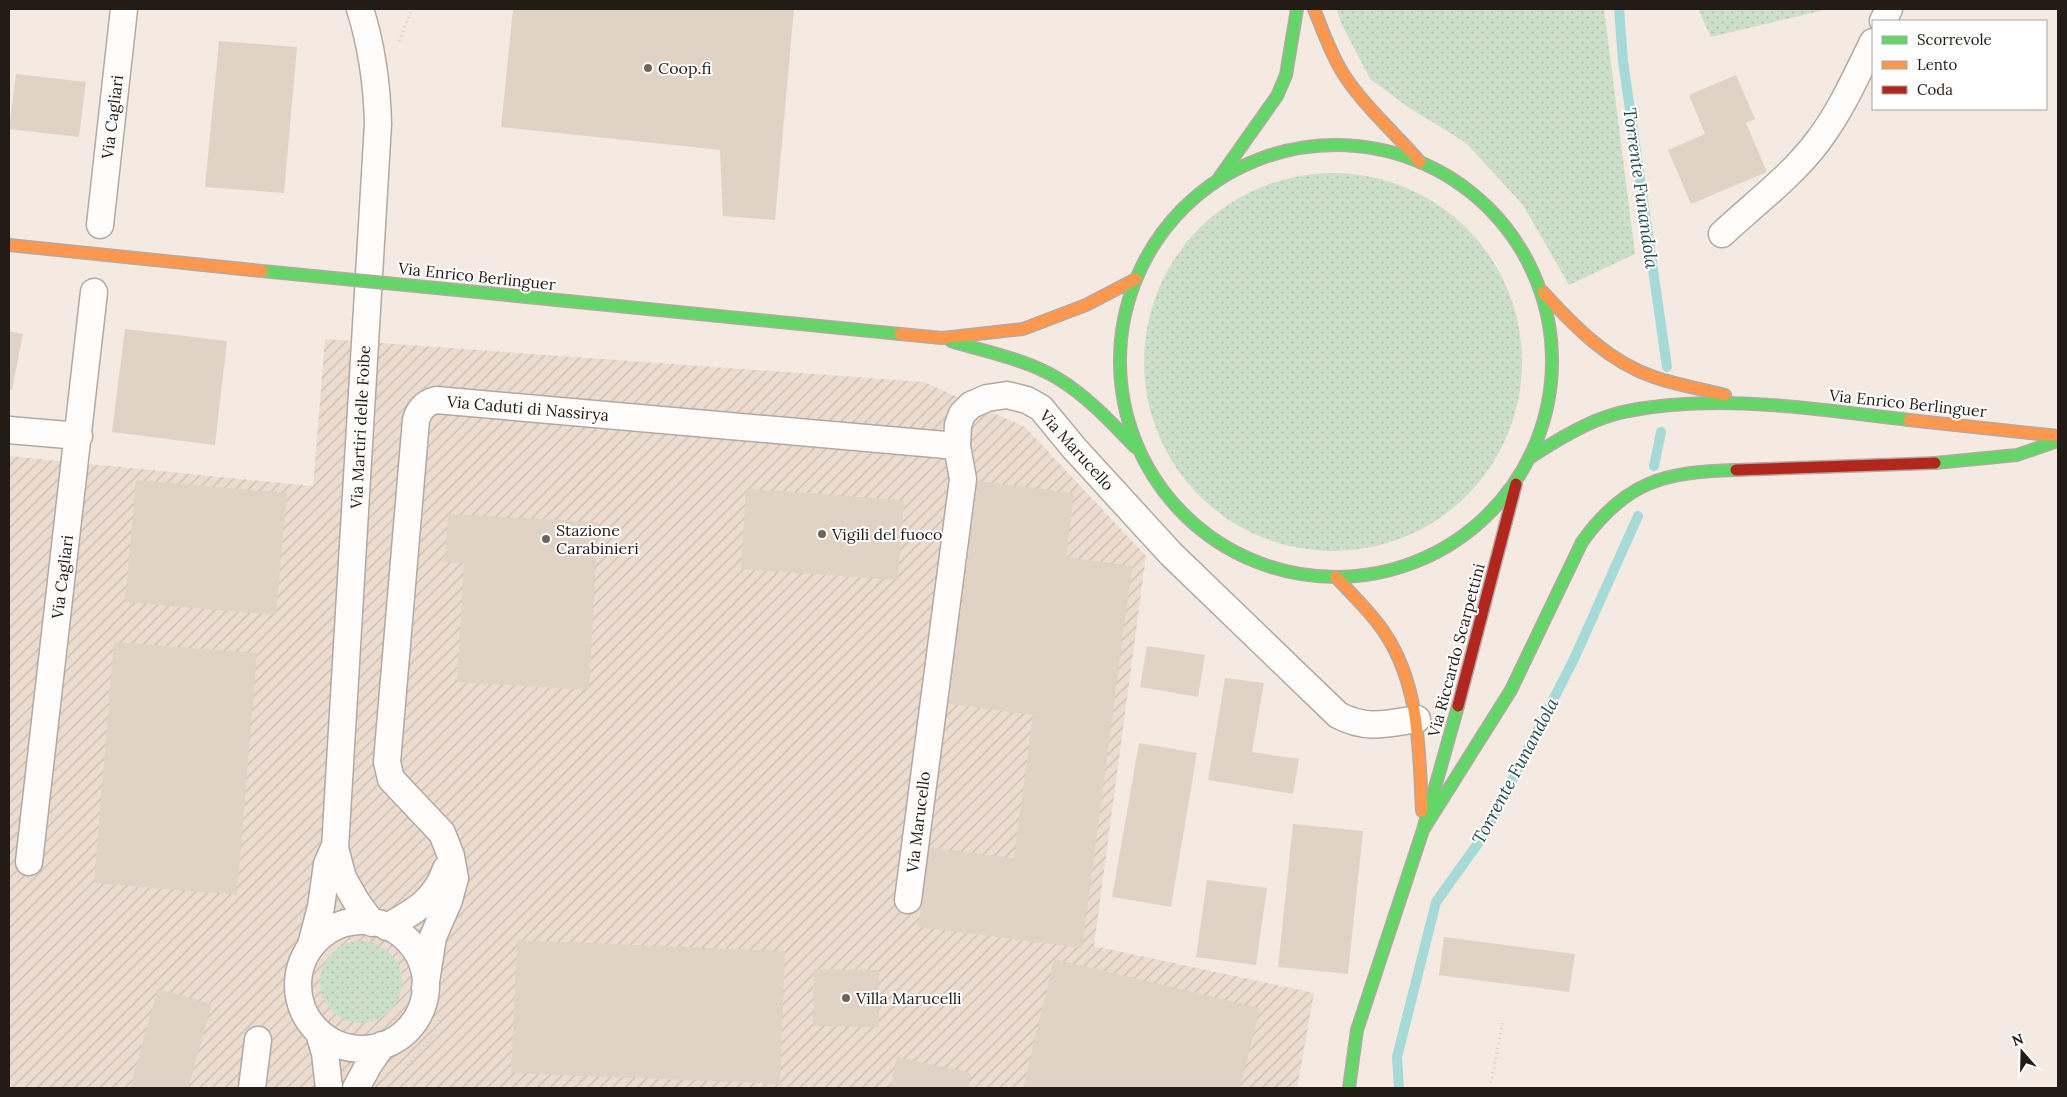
<svg xmlns="http://www.w3.org/2000/svg" width="2067" height="1097" viewBox="0 0 2067 1097" font-family="Lora,serif">
	<style>
		.industrial { fill: url(#industrial-furrows) }
		.grass { fill: url(#grass-dots) }
		.lines { fill: none; stroke-linecap: round; stroke-linejoin: round }
		.stream { stroke: #a4dbd8; stroke-width: 10 }
		.building { fill: #e1d2c6 }
		.street-casing { stroke: #b1a9a2; stroke-width: 29 }
		.fast-casing { stroke: #b1a9a2; stroke-width: 14 }
		.slow-casing { stroke: #b1a9a2; stroke-width: 14 }
		.jam-casing { stroke: #b1a9a2; stroke-width: 14 }
		.path { stroke: #d1cdca; stroke-width: 3; stroke-dasharray: 1 4; stroke-linecap: butt }
		.street { stroke: #fefcfa; stroke-width: 26 }
		.fast { stroke: #63d668; stroke-width: 11 }
		.slow { stroke: #ff974d; stroke-width: 11 }
		.jam { stroke: #b3261e; stroke-width: 11 }
		.fast-bridge-casing { stroke: #b1a9a2; stroke-width: 14; stroke-linecap: butt }
		.slow-bridge-casing { stroke: #b1a9a2; stroke-width: 14; stroke-linecap: butt }
		.fast-bridge { stroke: #63d668; stroke-width: 11 }
		.slow-bridge { stroke: #ff974d; stroke-width: 11 }
		.poi-dot { fill: #6c645d; stroke: #fff; stroke-width: 2 }
		.labels { text-anchor: middle; dominant-baseline: central; stroke-width: 4; stroke-linejoin: round; paint-order: stroke }
		.poi-label { font-size: 16px; fill: #231c16; stroke: #fff; text-anchor: start }
		.street-label { font-size: 16px; fill: #231c16; stroke: #fff }
		.water-label { font-size: 18px; font-style: italic; fill: #234b4b; stroke: #fff }
	</style>
	<defs>
		<pattern id="industrial-furrows" width="10" height="10" patternUnits="userSpaceOnUse" patternTransform="scale(1.25)"><rect width="10" height="10" fill="#ecdcd0"/><path d="M-1 1l2-2M0 10L10 0M9 11l2-2" fill="none" stroke="#cabcb2"/></pattern>
		<pattern id="grass-dots" width="8" height="8" patternUnits="userSpaceOnUse" patternTransform="scale(1.25)"><rect width="8" height="8" fill="#ccdfc8"/><path d="M2 2h.1M6 6h.1" fill="none" stroke="#afbfab" stroke-width="1.8" stroke-linecap="round"/></pattern>
	</defs>
	<rect width="100%" height="100%" fill="#f5eae1"/>
	<path class="industrial" d="M325 339 924 382 1025 427 1146 556 1094 946 1314 993 1297 1088H9V456L313 486Z"/>
	<path class="grass" d="M1337 9H1604L1635 254 1569 285 1523 205 1466 143 1408 107 1370 79 1341 23Z
		M1698 9H1828L1711 37Z
		M1144 362a189 189 0 1 1 378 0a189 189 0 1 1-378 0Z
		M320 982a41 41 0 1 1 82 0a41 41 0 1 1-82 0Z"/>
	<g class="lines">
		<path class="stream" d="M1619 9 1623 61 1667 367
			M1654 466 1661 432
			M1399 1088 1397 1057 1436 902 1484 835 1574 659 1638 516"/>
	</g>
	<path class="building" d="M513 9H794L775 220 723 216 720 150 501 127Z
		M219 41 297 47 284 193 205 187Z
		M16 74 86 82 79 137 9 129Z
		M1736 75 1755 119 1746 123 1767 172 1691 204 1668 150 1705 134 1689 95Z
		M125 329 227 341 215 445 112 432Z
		M9 331 23 334 12 390 9 389Z
		M136 480 287 493 276 615 125 602Z
		M978 481 1074 493 1066 557 1132 566 1082 948 918 927 929 847 1014 858 1033 715 949 704Z
		M746 489 904 500 898 580 741 569Z
		M448 514 598 522 589 690 457 682 464 563 445 562Z
		M114 642 257 653 237 895 94 883Z
		M1147 646 1205 655 1198 697 1140 687Z
		M1225 678 1264 683 1252 752 1299 759 1293 794 1208 780Z
		M1139 743 1197 753 1171 907 1112 897Z
		M1293 824 1363 831 1348 974 1278 967Z
		M1207 880 1267 888 1256 965 1196 957Z
		M1444 937 1575 954 1569 992 1439 975Z
		M517 940 785 951 780 1084 511 1073Z
		M1054 959 1260 1008 1240 1088H1023Z
		M814 969 879 970V1027L813 1026Z
		M158 989 212 1004 188 1088H130Z
		M897 1057 971 1073 968 1088H890Z"/>
	<g class="lines">
		<defs>
			<path id="street" d="M360 9C372 47 377 83 378 124L335 848 343 878 356 901 372 923
				M1883 21 1889 9
				M100 225 124 9
				M1722 234C1754 204 1792 176 1818 141 1841 111 1856 76 1873 42
				M9 430 79 436
				M29 862 94 292
				M908 900 963 479 957 446 958 425 962 414 971 405 987 398 1007 395 1027 400 1041 408 1074 448 1171 554 1338 715C1366 730 1386 724 1417 719
				M298 985a64 64 0 1 1 128 0a64 64 0 1 1-128 0Z
				M387 927C415 911 435 901 446 869
				M311 945 321 907 327 864 334 848
				M425 988 433 937 449 900 455 878 451 856 442 833 391 779 387 762 416 420C419 409 425 403 436 400L957 446
				M319 1033 325 1053 329 1088
				M252 1088 258 1040
				M356 1088 368 1066 382 1045"/>
			<path id="fast" d="M1120 361a216 216 0 1 1 432 0a216 216 0 1 1-432 0Z
				M1219 178 1277 96 1286 75 1297 9
				M426 287 900 334
				M951 341C986 352 1025 359 1057 378 1087 396 1111 422 1135 447
				M1528 459C1552 443 1584 423 1612 415 1631 409 1651 407 1671 405 1751 398 1830 411 1909 420
				M1935 463 2017 455 2058 441
				M1423 830 1511 690 1582 542C1626 481 1664 472 1736 470
				M1349 1088 1357 1030 1423 830 1458 706"/>
			<path id="slow" d="M1314 9C1323 31 1331 55 1344 75 1365 107 1395 133 1420 162
				M1543 292C1575 327 1609 362 1654 377 1677 385 1702 389 1725 395
				M900 334 942 338 1023 329 1086 305 1136 279
				M1909 420 2058 436
				M1336 577C1352 595 1371 612 1384 632 1420 685 1419 750 1422 811"/>
			<path id="jam" d="M1736 470 1935 463
				M1458 706 1516 484"/>
		</defs>
		<use href="#street" class="street-casing"/>
		<use href="#fast" class="fast-casing"/>
		<use href="#slow" class="slow-casing"/>
		<use href="#jam" class="jam-casing"/>
		<path class="path" d="M399 41 412 9
			M407 1065 434 1035 441 1013
			M1490 1088 1503 1020"/>
		<use href="#street" class="street"/>
		<use href="#fast" class="fast"/>
		<use href="#slow" class="slow"/>
		<use href="#jam" class="jam"/>
		<defs>
			<path id="fast-bridge" d="M262 271 426 287"/>
			<path id="slow-bridge" d="M9 245 262 271"/>
		</defs>
		<use href="#fast-bridge" class="fast-bridge-casing"/>
		<use href="#slow-bridge" class="slow-bridge-casing"/>
		<use href="#fast-bridge" class="fast-bridge"/>
		<use href="#slow-bridge" class="slow-bridge"/>
	</g>
	<g class="poi-dot">
		<circle cx="648" cy="68" r="5"/>
		<circle cx="822" cy="534" r="5"/>
		<circle cx="546" cy="539" r="5"/>
		<circle cx="846" cy="998" r="5"/>
	</g>
	<g class="labels">
		<g class="poi-label">
			<text x="658" y="68">Coop.fi</text>
			<text x="556" y="530">Stazione<tspan x="556" dy="18">Carabinieri</tspan></text>
			<text x="832" y="534">Vigili del fuoco</text>
			<text x="856" y="998">Villa Marucelli</text>
		</g>
		<g class="street-label">
			<text transform="translate(112 117) rotate(-83)">Via Cagliari</text>
			<text transform="translate(477 276) rotate(6)">Via Enrico Berlinguer</text>
			<text transform="translate(1908 403) rotate(6)">Via Enrico Berlinguer</text>
			<text transform="translate(528 408) rotate(5)">Via Caduti di Nassirya</text>
			<text transform="translate(360 427) rotate(-87)">Via Martiri delle Foibe</text>
			<text transform="translate(1077 450) rotate(48)">Via Marucello</text>
			<text transform="translate(62 577) rotate(-83)">Via Cagliari</text>
			<text transform="translate(1456 650) rotate(-75)">Via Riccardo Scarpettini</text>
			<text transform="translate(918 822) rotate(-83)">Via Marucello</text>
		</g>
		<g class="water-label">
			<text transform="translate(1641 188) rotate(82)">Torrente Funandola</text>
			<text transform="translate(1515 771) rotate(-62)">Torrente Funandola</text>
		</g>
	</g>
	<rect width="2067" height="1097" fill="none" stroke="#231c16" stroke-width="20"/>
	<rect x="1872" y="20" width="175" height="90" fill="#ffffff" stroke="#a7a4a2"/>
	<rect x="1882" y="36" width="25" height="8" fill="#63d668" stroke="#a7a4a2"/>
	<text x="1917" y="45" font-size="15" fill="#231c16">Scorrevole</text>
	<rect x="1882" y="61" width="25" height="8" fill="#ff974d" stroke="#a7a4a2"/>
	<text x="1917" y="70" font-size="15" fill="#231c16">Lento</text>
	<rect x="1882" y="86" width="25" height="8" fill="#b3261e" stroke="#a7a4a2"/>
	<text x="1917" y="95" font-size="15" fill="#231c16">Coda</text>
	<g transform="translate(2022 1052) rotate(340)" stroke="#ffffff" stroke-width="4" paint-order="stroke">
	<path d="M0-4L9 19L0 12L-9 19Z" fill="#231c16"/>
	<text y="-8" font-size="14" font-weight="bold" text-anchor="middle" fill="#231c16">N</text>
	</g>
</svg>
